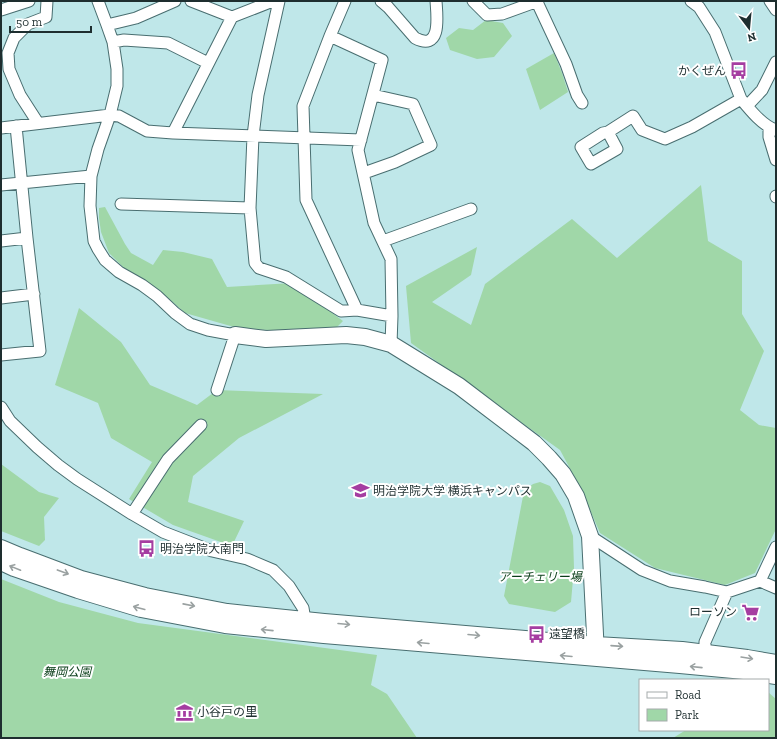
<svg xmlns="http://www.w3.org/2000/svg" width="777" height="739" viewBox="0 0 777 739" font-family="'Zilla Slab','Noto Sans JP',serif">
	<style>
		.green { fill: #a0d7a8 }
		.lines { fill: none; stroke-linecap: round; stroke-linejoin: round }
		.street-casing { stroke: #496e70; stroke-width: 13 }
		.secondary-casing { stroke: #496e70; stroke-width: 18 }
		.street { stroke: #fff; stroke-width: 11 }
		.secondary { stroke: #fff; stroke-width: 16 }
		.oneway { stroke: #9aa1a1 }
		.labels { text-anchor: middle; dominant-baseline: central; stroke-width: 4; stroke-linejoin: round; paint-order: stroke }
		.poi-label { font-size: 12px; fill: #1e2e2f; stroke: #fff; text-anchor: start }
		.park-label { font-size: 12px; font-style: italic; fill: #093d18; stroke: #fff }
	</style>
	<rect width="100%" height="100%" fill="#bfe7e9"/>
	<path class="green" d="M486 20 503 23 512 36 494 57 477 59 450 50 446 38 459 28 473 30Z
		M554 53 562 73 568 92 540 110 526 69Z
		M701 185 708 241 742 261V314L764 351 740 410 759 425 776 428V529L755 573 725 585 655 568 600 533 581 489 560 450 411 343 406 286 477 247 471 275 432 302 471 325 485 284 572 219 617 258Z
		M105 207 125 244 131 253 153 265 163 250 183 252 212 259 227 287 292 283 343 321 332 332 241 329 185 313 167 297 128 272 109 253 101 232 99 218V208Z
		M79 308 121 342 150 385 197 405 217 390 323 394 239 438 193 476 188 502 244 521 232 546 173 525 129 499 152 462 111 438 98 403 55 385Z
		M1 464 39 492 59 498 44 517 45 540 39 546 1 531Z
		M540 482 550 486 564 510 573 536 574 568 571 602 555 612 509 604 504 596 524 491 533 484Z
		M1 579 59 602 138 623 377 655 371 685 387 694 417 738H1Z
		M768 692 776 699V738H673L686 730H768Z"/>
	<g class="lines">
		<defs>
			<path id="street" d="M98 1 107 25 113 42 117 69V86L110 115 98 149 91 176 90 206 93 232 94 241 98 249 105 260 119 272 142 285 157 296 175 313 190 324 208 330 235 335 217 390
				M191 1 232 17 273 1
				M279 1 258 95 253 136 250 208 255 263 259 268 286 277 341 311 357 310 392 316
				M345 1 330 36 303 106 306 200 357 310
				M381 1 388 7 415 38C442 52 437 16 436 1
				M473 1 487 15 502 14 538 1
				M691 1 699 7 715 32 741 99C750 110 763 126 776 130
				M770 1 776 10
				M537 2 566 64 577 95 582 103
				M1 10 29 1
				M107 25 136 18 175 1
				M330 36 382 60 358 150 374 223 391 259 392 316 391 344
				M113 42 124 40 168 43 208 63
				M747 106 762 90 776 62
				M38 123 20 95 9 69 8 53 14 38 28 24 46 17 47 1
				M769 127V137L776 160
				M1 128 110 115 119 116 147 131 173 133 361 140
				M608 132 617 149 591 164 581 147 603 133 608 132 633 116 642 130 665 139 692 127 741 99
				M173 133 232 17
				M364 173 395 162 431 145 413 104 373 95
				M1 185 91 176
				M776 196V197
				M121 204 250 208
				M1 241 27 238
				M383 241 471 209
				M1 298 34 294
				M1 355 40 351 27 238 16 126
				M1 407 10 421 37 447 58 465 77 479 132 514 163 532 212 551 247 559 273 570 289 586 303 608 306 626
				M132 514 168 459 201 425
				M590 536 642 570 670 581 705 587 727 592 760 581 776 588
				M760 581 776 547
				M705 652V642L727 592"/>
			<path id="secondary" d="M235 335 266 339 346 335 365 337 391 344 459 386 534 443 549 458 563 474 576 496 590 536 596 654
				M1 548 20 556 81 579 145 596 227 612 324 622 596 645 682 650 747 658 776 663
				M1 562 14 568 78 590 141 609 225 625 324 635 680 665 744 671 776 676"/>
		</defs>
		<use href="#street" class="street-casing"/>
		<use href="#secondary" class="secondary-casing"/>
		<use href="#street" class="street"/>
		<use href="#secondary" class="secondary"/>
	</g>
	<defs><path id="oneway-shaft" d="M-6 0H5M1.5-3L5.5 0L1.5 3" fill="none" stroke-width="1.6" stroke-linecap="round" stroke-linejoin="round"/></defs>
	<g class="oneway">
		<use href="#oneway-shaft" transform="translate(15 568) rotate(-158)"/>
		<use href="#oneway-shaft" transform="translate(63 572) rotate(20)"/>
		<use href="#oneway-shaft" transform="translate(189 605) rotate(11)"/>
		<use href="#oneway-shaft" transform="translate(139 608) rotate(-165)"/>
		<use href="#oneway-shaft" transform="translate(344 624) rotate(5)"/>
		<use href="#oneway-shaft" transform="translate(267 630) rotate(-174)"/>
		<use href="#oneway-shaft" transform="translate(474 635) rotate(5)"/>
		<use href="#oneway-shaft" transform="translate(423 643) rotate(-175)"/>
		<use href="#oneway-shaft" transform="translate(617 646) rotate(4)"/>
		<use href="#oneway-shaft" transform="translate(566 656) rotate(-175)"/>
		<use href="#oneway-shaft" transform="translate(747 658) rotate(9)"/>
		<use href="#oneway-shaft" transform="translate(696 667) rotate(-174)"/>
	</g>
	<defs>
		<symbol id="bus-bare" viewBox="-9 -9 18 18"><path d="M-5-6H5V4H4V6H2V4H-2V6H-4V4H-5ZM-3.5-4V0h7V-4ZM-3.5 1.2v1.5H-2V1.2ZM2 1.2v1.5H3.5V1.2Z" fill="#a53da1" stroke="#fff" stroke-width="2.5" paint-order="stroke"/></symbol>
		<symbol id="university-bare" viewBox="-9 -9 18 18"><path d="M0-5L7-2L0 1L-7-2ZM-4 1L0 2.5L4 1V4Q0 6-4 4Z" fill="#a53da1" stroke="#fff" stroke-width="2.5" paint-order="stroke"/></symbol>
		<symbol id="supermarket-bare" viewBox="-9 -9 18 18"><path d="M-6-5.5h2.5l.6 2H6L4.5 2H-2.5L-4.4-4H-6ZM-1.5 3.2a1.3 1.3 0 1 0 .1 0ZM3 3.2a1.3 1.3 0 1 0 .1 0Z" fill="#a53da1" stroke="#fff" stroke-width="2.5" paint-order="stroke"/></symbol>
		<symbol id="museum-bare" viewBox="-9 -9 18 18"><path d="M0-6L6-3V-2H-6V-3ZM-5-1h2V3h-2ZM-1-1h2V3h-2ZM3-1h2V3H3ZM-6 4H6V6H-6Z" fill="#a53da1" stroke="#fff" stroke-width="2.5" paint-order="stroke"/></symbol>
	</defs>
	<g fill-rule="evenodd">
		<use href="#bus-bare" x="726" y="58" width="25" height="25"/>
		<use href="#university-bare" x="348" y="478" width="25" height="25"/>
		<use href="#bus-bare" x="134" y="536" width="25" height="25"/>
		<use href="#supermarket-bare" x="738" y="600" width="25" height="25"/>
		<use href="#bus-bare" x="524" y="622" width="25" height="25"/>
		<use href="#museum-bare" x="172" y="700" width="25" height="25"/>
	</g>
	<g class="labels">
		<g class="poi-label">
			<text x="726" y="71" text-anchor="end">かくぜん</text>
			<text x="373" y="491">明治学院大学 横浜キャンパス</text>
			<text x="160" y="549">明治学院大南門</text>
			<text x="737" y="612" text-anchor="end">ローソン</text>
			<text x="549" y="634">遠望橋</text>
			<text x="197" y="712">小谷戸の里</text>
		</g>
		<g class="park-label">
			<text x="540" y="577">アーチェリー場</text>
			<text x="67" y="672">舞岡公園</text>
		</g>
	</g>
	<rect width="777" height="739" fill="none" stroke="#1e2e2f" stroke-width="4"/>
	<rect x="639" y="679" width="130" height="52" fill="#ffffff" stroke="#a5abac"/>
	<rect x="647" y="692" width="20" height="6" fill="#ffffff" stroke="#a5abac"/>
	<text x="675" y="699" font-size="12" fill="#1e2e2f">Road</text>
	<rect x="647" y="709" width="20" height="12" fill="#a0d7a8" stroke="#a5abac"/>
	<text x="675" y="719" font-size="12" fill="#1e2e2f">Park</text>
	<g transform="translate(749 28) rotate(164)" stroke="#ffffff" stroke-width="3" paint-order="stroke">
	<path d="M0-3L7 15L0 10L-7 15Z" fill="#1e2e2f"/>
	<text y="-6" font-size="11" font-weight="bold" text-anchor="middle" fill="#1e2e2f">N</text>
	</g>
	<path d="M10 26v6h81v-6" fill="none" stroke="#1e2e2f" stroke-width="2"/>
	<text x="16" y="26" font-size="12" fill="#1e2e2f" stroke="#ffffff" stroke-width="3" paint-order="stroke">50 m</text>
</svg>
